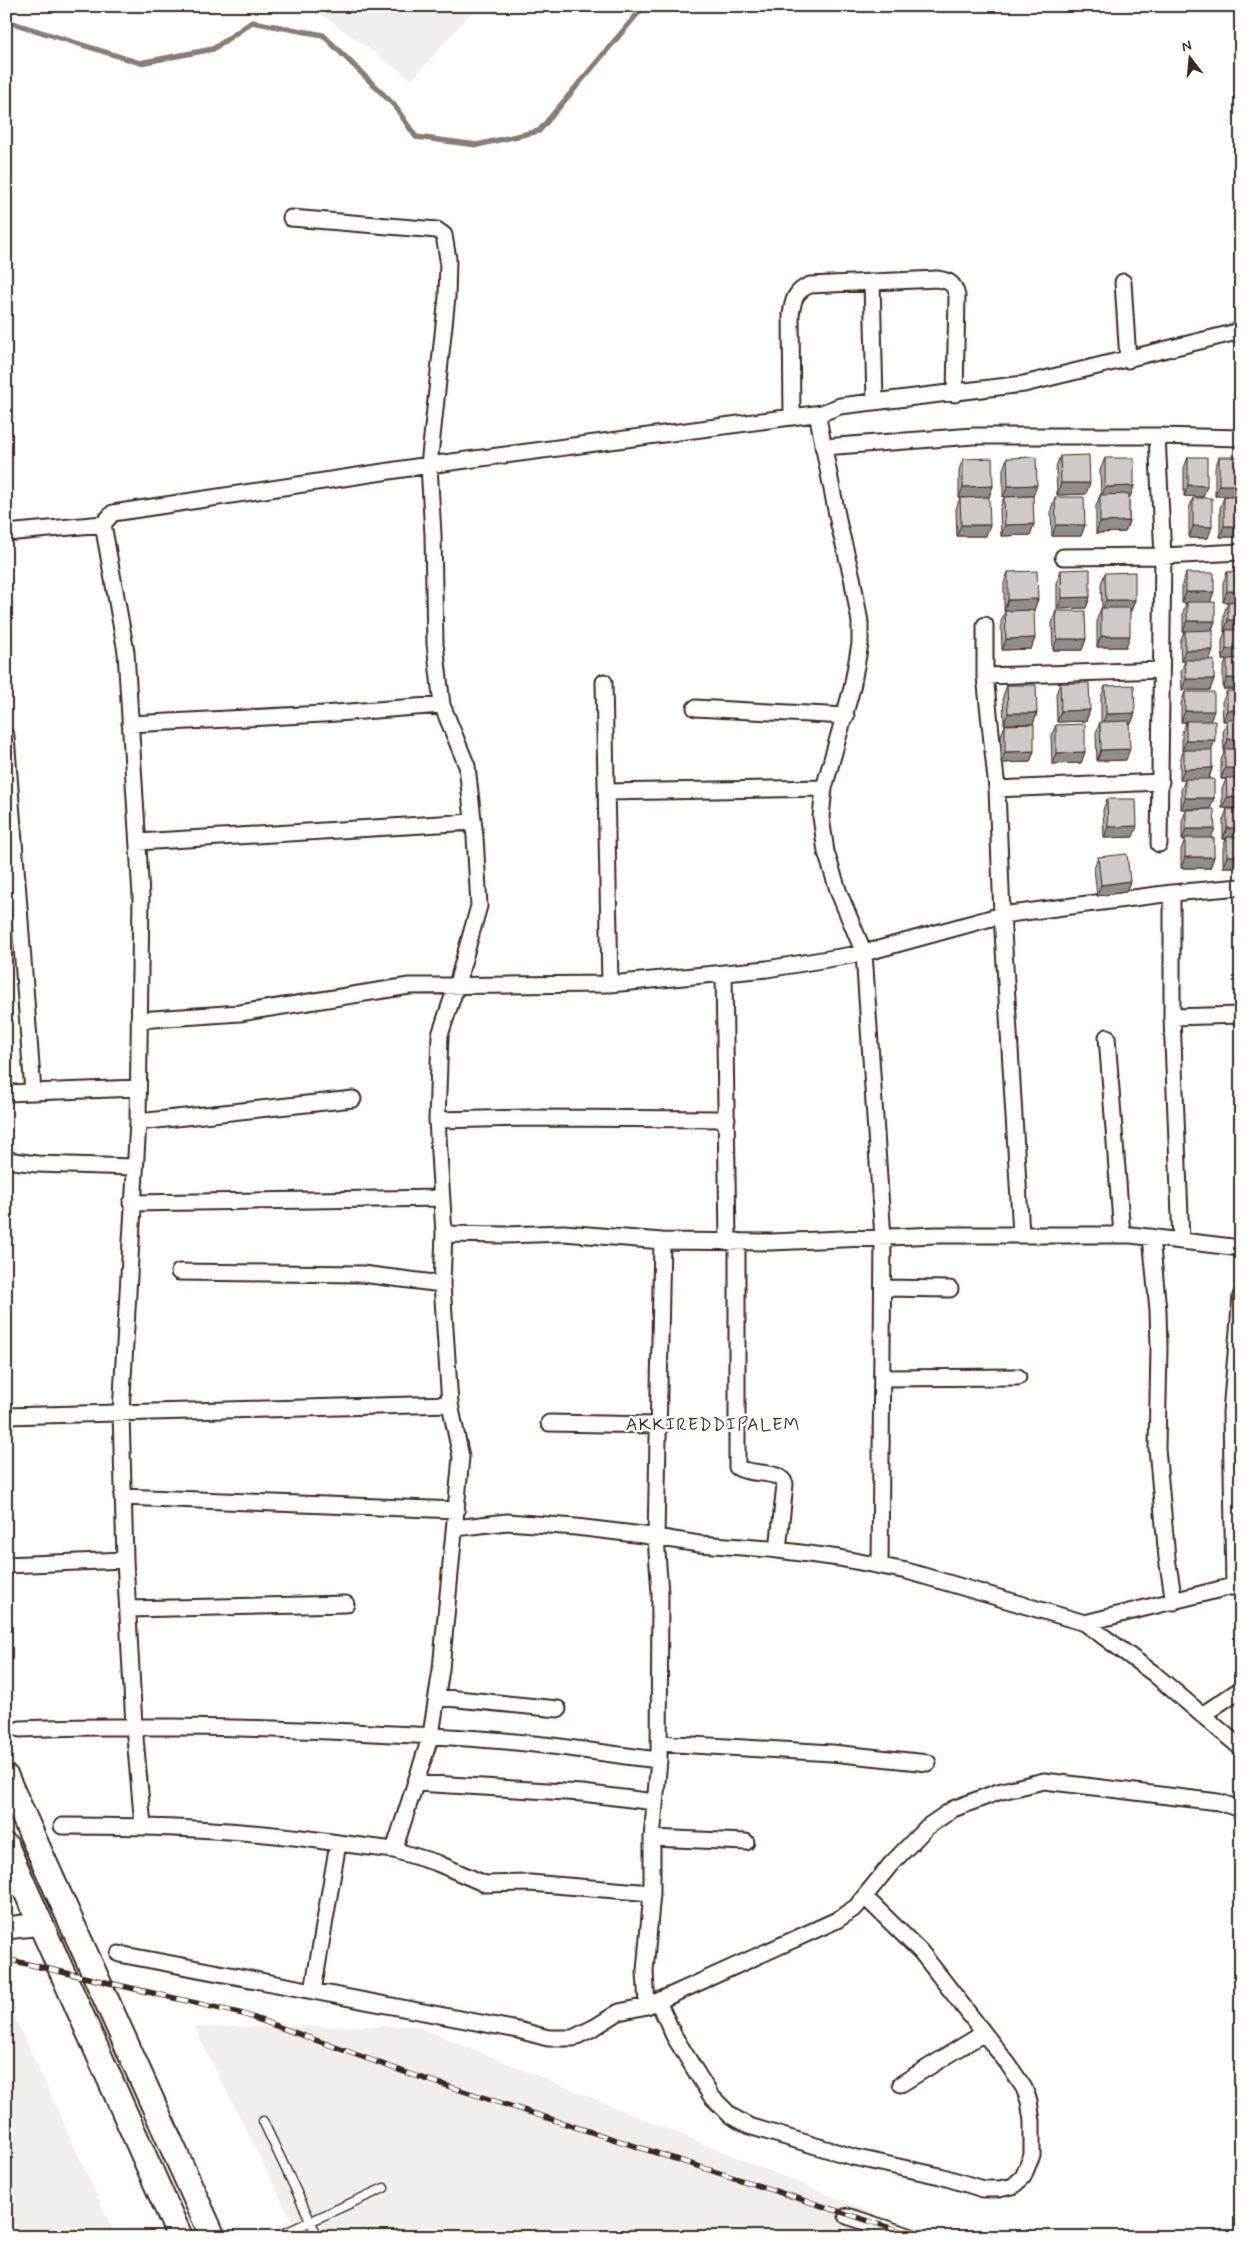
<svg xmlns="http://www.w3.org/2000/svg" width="1247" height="2243" viewBox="0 0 1247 2243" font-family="Mynerve,sans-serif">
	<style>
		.built { fill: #f1efee }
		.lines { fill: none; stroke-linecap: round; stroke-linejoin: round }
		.stream { stroke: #887e77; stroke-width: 5.5 }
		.lane-casing { stroke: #3b2a1e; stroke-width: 11 }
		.street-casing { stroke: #3b2a1e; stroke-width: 19 }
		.secondary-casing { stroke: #3b2a1e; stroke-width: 25 }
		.primary-casing { stroke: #3b2a1e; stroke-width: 28 }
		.lane { stroke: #fff; stroke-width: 8 }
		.street { stroke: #fff; stroke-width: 15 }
		.secondary { stroke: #fff; stroke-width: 21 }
		.primary { stroke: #fff; stroke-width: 24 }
		.rail-casing { stroke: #3b2a1e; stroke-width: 5.5 }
		.rail { stroke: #fff; stroke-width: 4; stroke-dasharray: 11; stroke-linecap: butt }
		.wall { fill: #b2aeab; stroke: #3b2a1e }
		.shaded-wall { fill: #918d8b; stroke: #3b2a1e }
		.building { fill: #cfcac7; stroke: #3b2a1e }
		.labels { text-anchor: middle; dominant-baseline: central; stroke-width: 5; stroke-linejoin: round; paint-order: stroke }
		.neighbourhood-label { font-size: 18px; letter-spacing: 1px; fill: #3b2a1e; stroke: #fff }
	</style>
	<rect width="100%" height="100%" fill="#fff"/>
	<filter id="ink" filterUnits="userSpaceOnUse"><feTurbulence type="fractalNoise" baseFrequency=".02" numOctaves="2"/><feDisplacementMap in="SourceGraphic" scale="10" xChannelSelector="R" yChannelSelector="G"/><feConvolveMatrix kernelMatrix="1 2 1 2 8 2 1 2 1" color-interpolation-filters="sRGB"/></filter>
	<g filter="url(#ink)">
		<path class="built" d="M310 6H477L412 80Z
			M6 1998 116 2237H6Z
			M416 2026 931 2237H300L194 2027Z"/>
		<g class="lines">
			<path class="stream" d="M6 21 140 63 213 49 252 22 323 35 394 105 416 137 477 145 539 131 644 6"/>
			<defs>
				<path id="lane" d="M263 2121 318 2237
					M276 2237 384 2188"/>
				<path id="street" d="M291 218 437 230 444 235 448 259 447 297 429 465 433 535 435 644 442 705 467 766 475 837 479 906 457 984 440 1035 437 1120 444 1234 442 1284 450 1404 461 1457 441 1669 431 1735 394 1850 437 1863 485 1884 530 1883 652 1893
					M872 282 875 402
					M1123 282 1128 360
					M792 417 791 315C793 300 795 291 810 285L937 279C950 281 954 283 957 296L955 394
					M1157 436 1241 438
					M823 447 974 436H1157L1163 556 1063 557
					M6 533 103 524
					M985 625V676L997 789 1002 915 1172 893 1241 887
					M985 676 1161 670
					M604 682 610 984
					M695 708 846 716
					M130 724 323 714 442 705
					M6 736 33 1092
					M997 789 1161 782
					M606 792 824 788
					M138 842 473 822
					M1159 844 1163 556 1241 552
					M1172 893V1017L1181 1241
					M724 973 728 1241
					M1172 1017 1241 1015
					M139 1020 240 1013 409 986 610 984 767 969 864 953 1002 915 1021 1234
					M1107 1037 1122 1235
					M6 1093 138 1088
					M437 1120 530 1118 727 1119
					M138 1122 353 1099
					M6 1160 37 1164 134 1167
					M131 1203 442 1198
					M444 1234 506 1235 564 1233 662 1241 771 1242 936 1235H1131L1241 1248
					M1151 1237 1158 1310 1159 1348 1157 1448 1167 1558 1174 1602
					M737 1241V1467C750 1476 780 1469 785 1484L778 1550
					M179 1272 362 1274 442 1284
					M883 1288 950 1289
					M882 1378 1018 1377
					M6 1416 450 1404
					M549 1423 658 1425
					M122 1497 457 1510
					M455 1528 507 1522 576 1527 643 1535 699 1544 770 1549 839 1558 907 1571 1085 1623 1153 1673 1241 1748
					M6 1565 125 1560
					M880 1566 883 1238 864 953 839 893 826 852 821 817 824 788 852 688 860 644V622L852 577 839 525 818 418 822 413 840 406 1024 384 1241 331
					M1234 1587 1231 1412 1241 1296
					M128 1609 346 1604
					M1085 1623 1241 1584
					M437 1697 558 1709
					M1202 1715 1241 1689
					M20 1729C144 1724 268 1728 392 1734 442 1736 493 1739 543 1745 582 1749 620 1756 659 1760
					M659 1743 832 1753 928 1763
					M417 1783 582 1793 655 1802
					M62 1826C155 1826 246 1829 338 1843
					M143 1826 134 1726 125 1560 121 1412 138 1122 141 896 126 652 103 524 113 513 429 465 822 413
					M652 1838 746 1842
					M119 1954 518 2030 548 2038H573L595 2027 619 2012 647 2006 837 1920 856 1907 891 1864 927 1827 953 1809 998 1792 1044 1781 1218 1802 1241 1809
					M313 1991 338 1843 394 1850
					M658 2001 674 2036 711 2096 731 2116 749 2126 853 2157 940 2176 983 2189H999L1013 2186 1023 2177 1032 2155V2121L1029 2101 1024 2088 1008 2064 921 1952 865 1897
					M647 2006 645 1971 652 1893V1838L659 1760 660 1593 656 1538 662 1241
					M901 2084 984 2033
					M847 2216 912 2237"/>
				<path id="secondary" d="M6 1928 42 1924"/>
				<path id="primary" d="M6 1777 213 2237
					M6 1846 180 2237"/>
			</defs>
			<use href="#lane" class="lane-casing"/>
			<use href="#street" class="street-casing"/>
			<use href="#secondary" class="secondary-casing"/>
			<use href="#primary" class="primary-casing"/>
			<use href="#lane" class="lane"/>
			<use href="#street" class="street"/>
			<use href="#secondary" class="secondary"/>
			<use href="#primary" class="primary"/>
			<defs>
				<path id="rail" d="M6 1959 243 2014 410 2074 919 2237"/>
			</defs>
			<use href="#rail" class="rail-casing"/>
			<use href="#rail" class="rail"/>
		</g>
		<path class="wall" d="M1060 456 1086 494 1057 495 1056 467Z
			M1188 457 1203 497 1184 496V468Z
			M1219 457 1238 485 1234 496H1215V468Z
			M1007 458 1037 485 1033 496 1003 497V469Z
			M1105 458 1134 486 1130 497H1129V521L1125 532 1096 533V506L1100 495H1101L1100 470Z
			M963 459 993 486 989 497 959 498V470Z
			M1004 497 1034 524 1030 535 1001 536 1000 508Z
			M1055 497 1085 525 1081 536H1052L1051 509Z
			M1224 497 1239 537H1220V508Z
			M960 498 986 536H957L956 509Z
			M1193 498 1208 538H1189V509Z
			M1061 570 1090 597 1086 608 1057 609V581Z
			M1008 572 1038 599 1034 610 1004 611V583Z
			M1227 572H1241V689H1223V670L1226 660H1222V641L1225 632H1224V613L1228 602H1223V583Z
			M1105 573 1135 600 1131 611H1130L1126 647H1097V619L1101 608H1102L1101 584Z
			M1186 573 1211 602 1215 621 1212 630 1209 660 1214 679 1210 690H1182L1181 671 1185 661H1181L1180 642 1184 632H1183V613L1186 603H1182V584Z
			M1005 611 1035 638 1031 649 1002 650 1001 622Z
			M1056 611 1086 639 1082 650H1053L1052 623Z
			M1060 683 1090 710 1086 721 1057 722 1056 694Z
			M1007 685 1037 713 1033 724H1004L1003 696Z
			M1105 686 1135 713 1131 724H1129L1126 760 1097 761 1096 733 1100 722H1101V697Z
			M1227 691 1241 808H1222V789L1226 779H1221V760L1225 750H1224L1223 732 1227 721H1223L1222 702Z
			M1185 692 1210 721 1212 768 1209 779 1214 798 1210 809H1181V790L1185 780H1180V761L1183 751H1182V733L1186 722H1181V703Z
			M1005 725 1034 751 1030 762 1001 763V736Z
			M1056 725 1085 752 1081 763 1052 764 1051 736Z
			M1107 799 1133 837 1104 838 1103 810Z
			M1227 809 1241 867H1223V848L1226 839H1223V820Z
			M1186 810 1211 838 1214 857 1210 868H1181V849L1185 840H1182V821Z
			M1098 857 1130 881 1126 892 1097 896 1094 868Z"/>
		<path class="shaded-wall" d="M1061 483H1090L1086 494 1057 495Z
			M1037 485 1033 496 1003 497 1008 486Z
			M1188 485 1207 486 1203 497 1184 496Z
			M1219 485H1238L1234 496H1215Z
			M993 486 989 497 959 498 963 487Z
			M1134 486 1130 497 1101 498 1105 487Z
			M1129 521 1125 532 1096 533 1100 522Z
			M1034 524 1030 535 1001 536 1005 525Z
			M961 525H990L986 536H957Z
			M1056 525H1085L1081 536H1052Z
			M1193 526 1212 527 1208 538H1189Z
			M1224 526H1241V532L1239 537H1220Z
			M1227 591H1241V602H1223Z
			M1186 592H1214L1210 603H1182Z
			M1090 597 1086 608 1057 609 1062 598Z
			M1038 599 1034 610 1004 611 1008 600Z
			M1106 600H1135L1131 611H1102Z
			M1228 620H1241V631L1226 630 1225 632H1224Z
			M1187 621H1215L1211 632H1183Z
			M1101 636H1130L1126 647H1097Z
			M1035 638 1031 649 1002 650 1006 639Z
			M1057 639H1086L1082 650H1053Z
			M1226 649H1241V660H1222Z
			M1185 650H1213L1209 661H1181Z
			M1227 678H1241V689H1223Z
			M1186 679H1214L1210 690H1182Z
			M1090 710 1086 721 1057 722 1061 711Z
			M1227 710H1241V721H1223Z
			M1185 711H1214L1210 722H1181Z
			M1008 713H1037L1033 724H1004Z
			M1135 713 1131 724 1102 725 1106 714Z
			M1228 739H1241V750H1224Z
			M1186 740H1215L1211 751 1184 750 1183 751H1182Z
			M1130 749 1126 760 1097 761 1101 750Z
			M1034 751 1030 762 1001 763 1005 752Z
			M1085 752 1081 763 1052 764 1056 753Z
			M1212 768 1208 780H1180L1184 769Z
			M1225 768H1241V779H1221Z
			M1227 797H1241V808H1222Z
			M1185 798H1214L1210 809H1181Z
			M1137 826 1133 837 1104 838 1108 827Z
			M1227 828H1241V839L1227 837 1226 839H1223Z
			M1186 829H1215L1210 840 1185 838V840H1182Z
			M1227 856H1241V867H1223Z
			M1185 857H1214L1210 868H1181Z
			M1130 881 1126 892 1097 896 1101 885Z"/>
		<path class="building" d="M1089 455 1090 483H1061L1060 456Z
			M1036 457 1037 485 1008 486 1007 458Z
			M1188 457H1207V486L1188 485Z
			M1219 457H1238V485H1219Z
			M992 458 993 486 963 487V459Z
			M1105 458H1134V486L1105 487Z
			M1129 494V521L1100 522V495Z
			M1033 496 1034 524 1005 525 1004 497Z
			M989 497 990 525H961L960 498Z
			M1055 497H1084L1085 525H1056Z
			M1224 497H1241V526H1224Z
			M1193 498H1212V527L1193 526Z
			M1090 569V597L1062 598 1061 570Z
			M1037 571 1038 599 1008 600V572Z
			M1135 572V600H1106L1105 573Z
			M1227 572H1241V591H1227Z
			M1186 573H1214V592H1186Z
			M1241 601V620H1228V602Z
			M1187 602H1215V621H1187Z
			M1101 608H1130V636H1101Z
			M1034 610 1035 638 1006 639 1005 611Z
			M1056 611H1085L1086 639H1057Z
			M1213 630V650H1185V631Z
			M1226 630H1241V649H1226Z
			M1227 659H1241V678H1227Z
			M1185 660H1214V679H1186Z
			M1060 683H1089L1090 710 1061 711Z
			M1007 685H1036L1037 713H1008Z
			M1134 685 1135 713 1106 714 1105 686Z
			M1227 691H1241V710H1227Z
			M1185 692H1214V711H1185Z
			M1227 720H1241V739H1228Z
			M1129 721 1130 749 1101 750 1100 722Z
			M1186 721H1215V740H1186Z
			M1034 724V751L1005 752V725Z
			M1085 724V752L1056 753V725Z
			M1225 749H1241V768H1225Z
			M1184 750H1212V768L1184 769Z
			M1226 778H1241V797H1227Z
			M1185 779H1214V798H1185Z
			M1107 799H1136L1137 826 1108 827Z
			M1214 809 1215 829H1186V810Z
			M1227 809H1241V828H1227Z
			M1227 837H1241V856H1227Z
			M1185 838H1214V857H1185Z
			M1127 854 1130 881 1101 885 1098 857Z"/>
	</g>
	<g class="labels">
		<g class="neighbourhood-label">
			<text x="713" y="1425">AKKIREDDIPALEM</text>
		</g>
	</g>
	<rect width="1247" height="2243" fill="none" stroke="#fff" stroke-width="25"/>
	<rect x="12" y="12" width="1222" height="2218" fill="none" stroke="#3b2a1e" stroke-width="2" filter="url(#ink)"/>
	<g transform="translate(1190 58) rotate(344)" stroke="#ffffff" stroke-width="4" paint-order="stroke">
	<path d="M0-4L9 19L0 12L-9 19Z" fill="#3b2a1e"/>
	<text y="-8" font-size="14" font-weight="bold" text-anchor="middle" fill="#3b2a1e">N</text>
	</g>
</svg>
